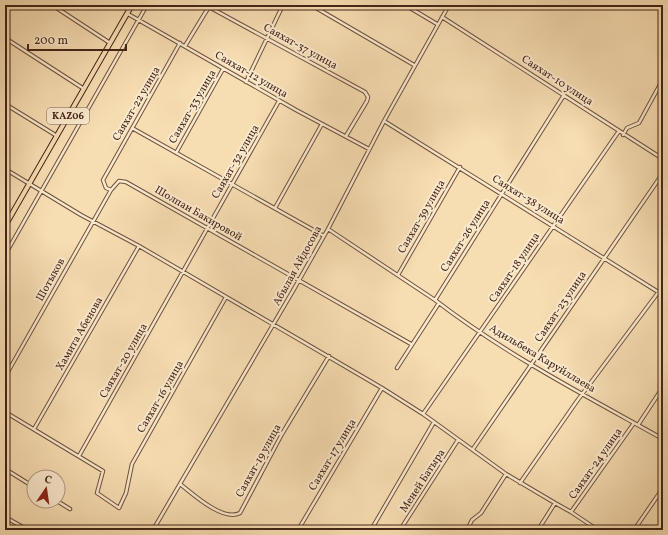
<svg xmlns="http://www.w3.org/2000/svg" width="668" height="535" viewBox="0 0 668 535" font-family="Vollkorn,serif">
	<style>
		.lines { fill: none; stroke-linecap: round; stroke-linejoin: round }
		.minor-casing { stroke: #70523e; stroke-width: 4.5 }
		.primary-casing { stroke: #432418; stroke-width: 6 }
		.minor { stroke: #fae9cd; stroke-width: 2.5 }
		.primary { stroke: #f7ddb2; stroke-width: 4 }
		.labels { text-anchor: middle; dominant-baseline: central; stroke-width: 4; stroke-linejoin: round; paint-order: stroke }
		.shield { fill: #fae9cd; stroke: #7a5f4e; stroke-width: 1 }
		.shield-label { font-size: 10px; font-weight: bold; fill: #432418 }
		.street-label { font-size: 11px; fill: #432418; stroke: #fae9cd }
	</style>
	<rect width="100%" height="100%" fill="#f7ddb2"/>
	<filter id="stains"><feTurbulence type="fractalNoise" baseFrequency=".005" numOctaves="4"/><feColorMatrix values="0 0 0 0 .2 0 0 0 0 .09 0 0 0 0 .02 0 0 0 .5 -.17"/></filter>
	<radialGradient id="worn" r=".72"><stop offset=".6" stop-color="#630" stop-opacity="0"/><stop offset="1" stop-color="#630" stop-opacity=".3"/></radialGradient>
	<g class="lines">
		<defs>
			<path id="minor" d="M52 5 110 43
				M311 5 414 65
				M405 5 437 24
				M209 7 365 92 368 97 367 101 346 136
				M128 14 296 110 369 149
				M442 17 663 159
				M5 38 84 89
				M180 43 107 173 103 180 106 188 111 190 119 181 126 182 411 344
				M185 46 210 5
				M246 82 283 5
				M564 95 435 300C505 354 586 396 663 439
				M5 104 57 136
				M384 121 663 295
				M132 128 324 236
				M623 135 627 128 639 123 663 79
				M176 153 223 69
				M5 169 81 215 139 246 382 388 423 414 506 474 555 503
				M275 208 322 124
				M328 229 435 300
				M5 255 147 5
				M398 275 460 167
				M397 368 439 303
				M5 377 111 190
				M5 412 103 471 97 493 119 508 126 493 132 464 226 297
				M423 414 619 131
				M638 425 663 387
				M34 429 139 246
				M473 449 663 173
				M79 456 279 101
				M5 469 34 487
				M520 483 577 401 663 286
				M180 484C193 494 223 522 240 513L282 434 329 356
				M57 501 70 509
				M571 512 598 530
				M5 517 28 530
				M153 530 294 289 328 229 384 121 449 5
				M298 530 382 388
				M371 530 434 422
				M400 530 458 440
				M467 530 472 520 481 513 506 474
				M538 530 555 503 571 512 634 423
				M634 530 663 488"/>
			<path id="primary" d="M5 226 132 5"/>
		</defs>
		<use href="#minor" class="minor-casing"/>
		<use href="#primary" class="primary-casing"/>
		<use href="#minor" class="minor"/>
		<use href="#primary" class="primary"/>
	</g>
	<g class="labels">
		<rect class="shield" x="47" y="108" width="42" height="16" rx="3"/>
		<g class="shield-label">
			<text x="68" y="116">KAZ06</text>
		</g>
		<g class="street-label">
			<text transform="translate(300 47) rotate(29)">Саяхат-37 улица</text>
			<text transform="translate(251 75) rotate(30)">Саяхат-12 улица</text>
			<text transform="translate(557 81) rotate(33)">Саяхат-10 улица</text>
			<text transform="translate(137 104) rotate(-60)">Саяхат-22 улица</text>
			<text transform="translate(193 107) rotate(-60)">Саяхат-33 улица</text>
			<text transform="translate(236 162) rotate(-60)">Саяхат-32 улица</text>
			<text transform="translate(528 200) rotate(32)">Саяхат-38 улица</text>
			<text transform="translate(198 214) rotate(30)">Шолпан Бакировой</text>
			<text transform="translate(422 217) rotate(-60)">Саяхат-39 улица</text>
			<text transform="translate(466 236) rotate(-58)">Саяхат-26 улица</text>
			<text transform="translate(298 266) rotate(-61)">Абылая Айдосова</text>
			<text transform="translate(515 268) rotate(-56)">Саяхат-18 улица</text>
			<text transform="translate(51 280) rotate(-61)">Шотыков</text>
			<text transform="translate(561 307) rotate(-56)">Саяхат-23 улица</text>
			<text transform="translate(80 334) rotate(-60)">Хамита Абенова</text>
			<text transform="translate(542 359) rotate(31)">Адильбека Каруйллаева</text>
			<text transform="translate(124 361) rotate(-60)">Саяхат-20 улица</text>
			<text transform="translate(161 397) rotate(-60)">Саяхат-16 улица</text>
			<text transform="translate(333 455) rotate(-59)">Саяхат-17 улица</text>
			<text transform="translate(259 461) rotate(-61)">Саяхат-19 улица</text>
			<text transform="translate(596 464) rotate(-55)">Саяхат-24 улица</text>
			<text transform="translate(423 481) rotate(-57)">Меней Батыра</text>
		</g>
	</g>
	<rect width="668" height="535" fill="none" stroke="#f7ddb2" stroke-width="20"/>
	<rect x="6" y="6" width="656" height="523" fill="none" stroke="#432418" stroke-width="2"/>
	<rect x="10" y="10" width="648" height="515" fill="none" stroke="#432418"/>
	<g transform="translate(46 489) rotate(13)"><circle r="19" fill="#fae9cd" stroke="#b19a85"/>
	<path d="M0-3L7 15L0 10L-7 15Z" fill="#8f2418"/>
	<text y="-6" font-size="11" font-weight="bold" text-anchor="middle" fill="#432418">С</text>
	</g>
	<path d="M28 44v6h98v-6" fill="none" stroke="#432418" stroke-width="2"/>
	<text x="34" y="44" font-size="12" fill="#432418" stroke="#fae9cd" stroke-width="3" paint-order="stroke">200 m</text>
	<rect width="100%" height="100%" filter="url(#stains)"/>
	<rect width="100%" height="100%" fill="url(#worn)"/>
</svg>
